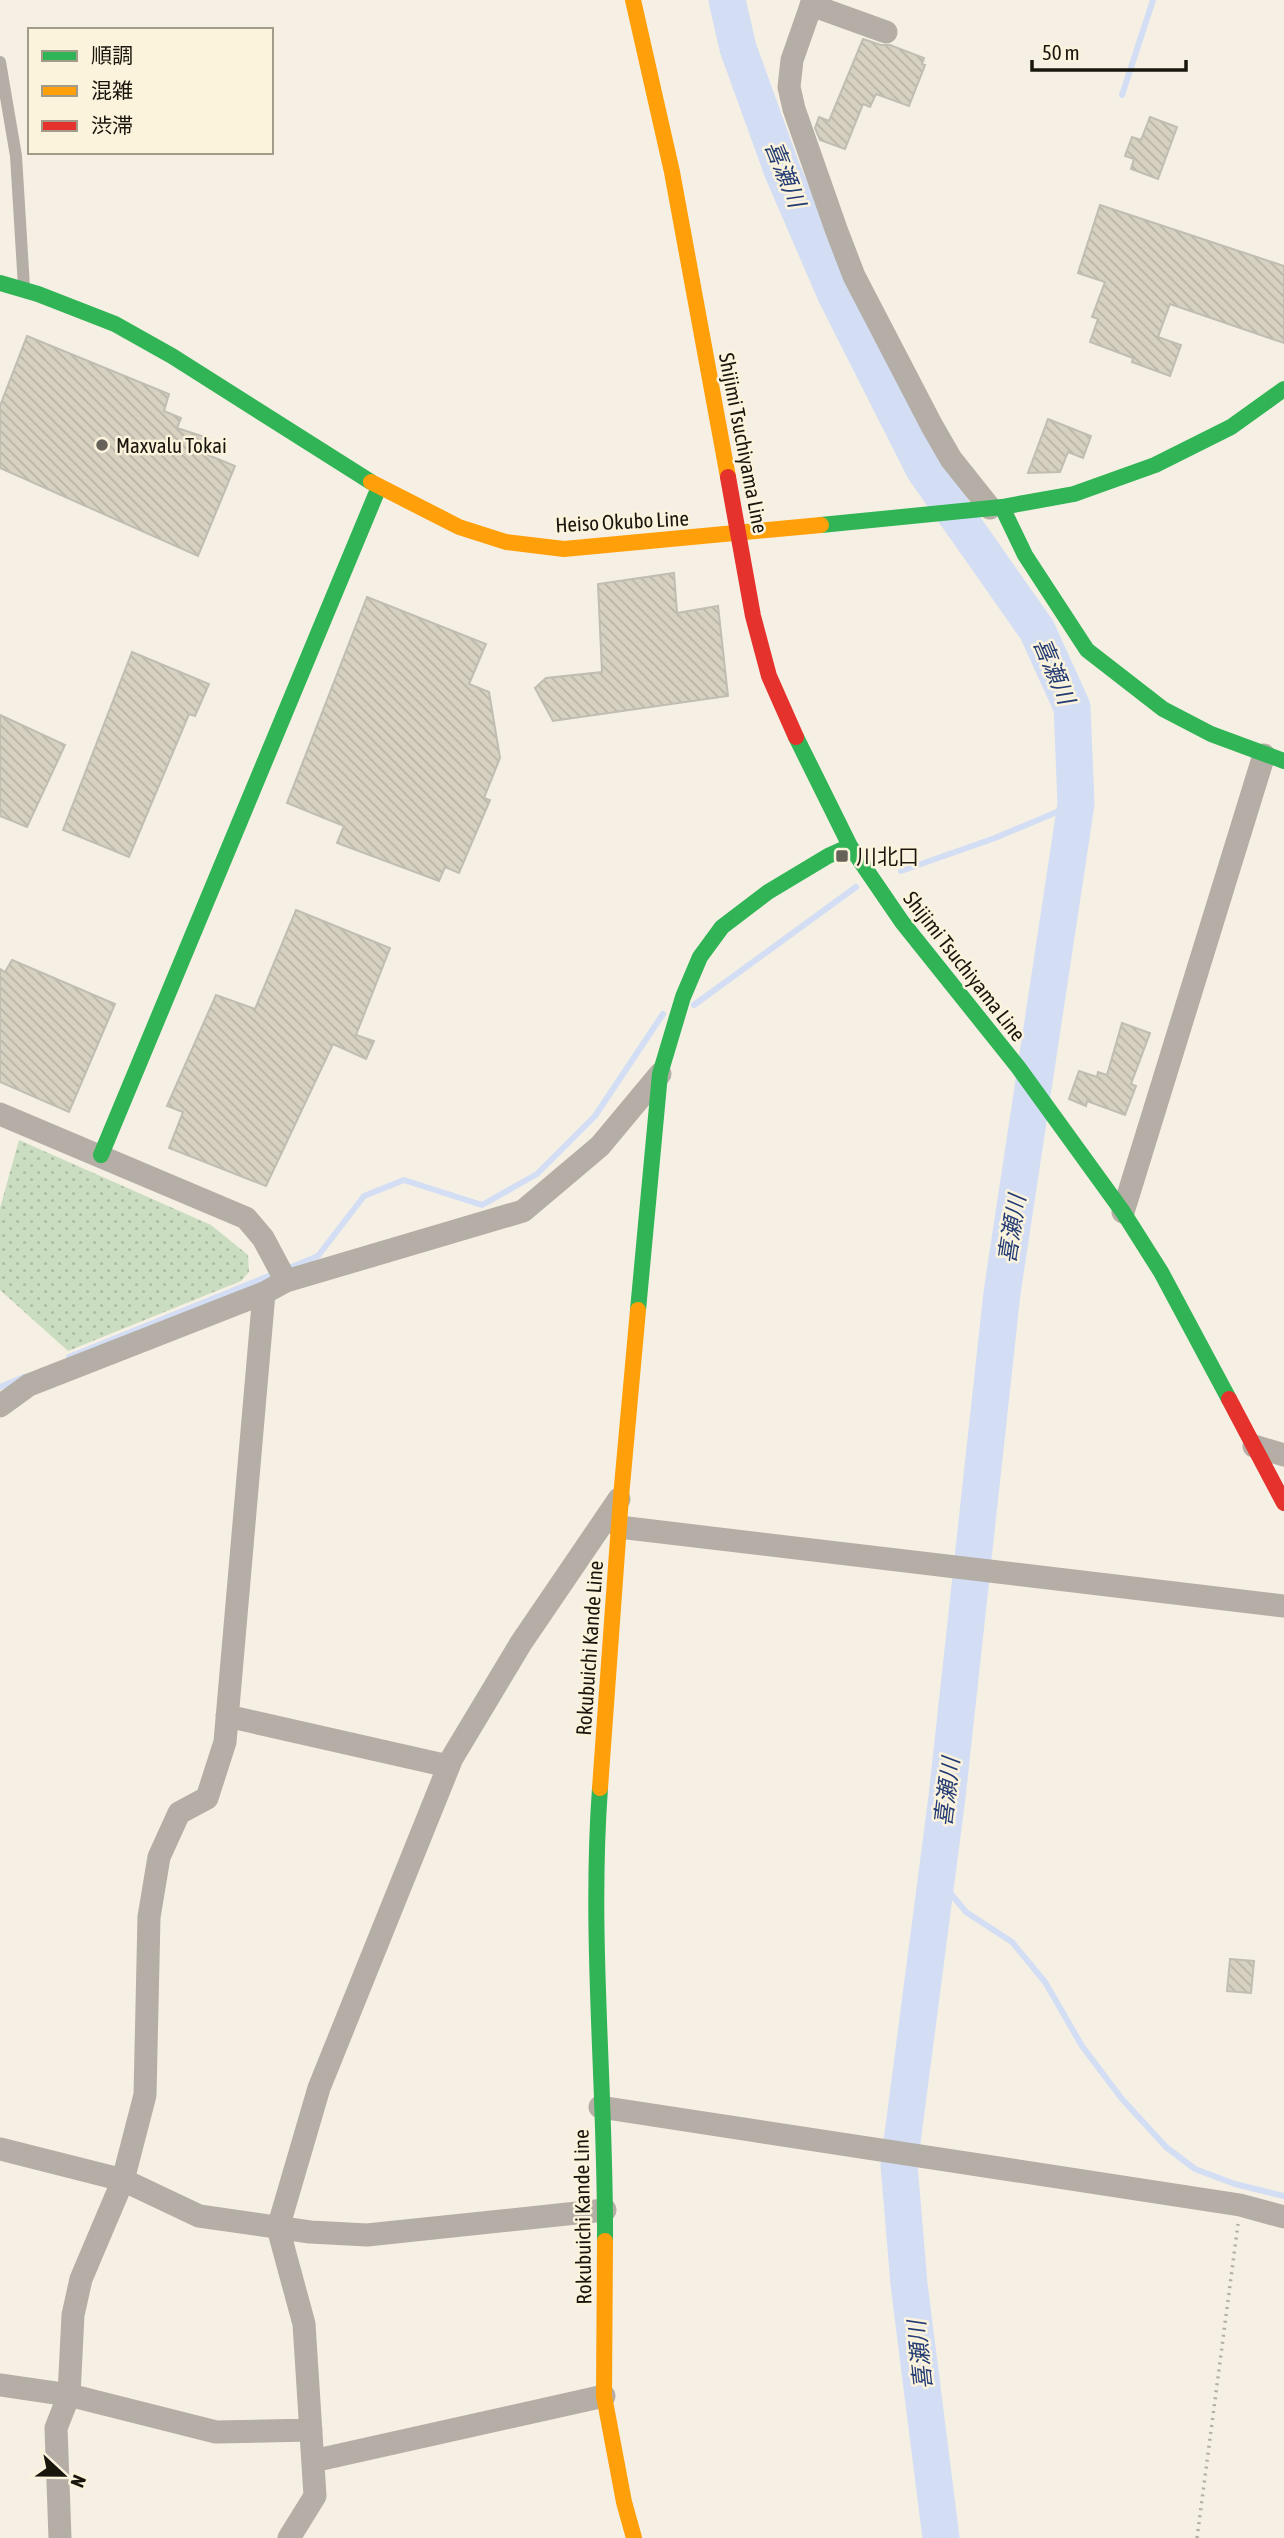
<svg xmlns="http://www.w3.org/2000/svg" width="1284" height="2538" viewBox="0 0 1284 2538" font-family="'Asap Condensed','Noto Sans JP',sans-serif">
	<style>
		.grass { fill: url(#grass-dots) }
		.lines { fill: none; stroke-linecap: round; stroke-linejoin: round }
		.stream { stroke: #d3def5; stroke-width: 6 }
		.river { stroke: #d3def5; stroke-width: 37 }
		.building { fill: url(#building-back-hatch); stroke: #c1bdb3; stroke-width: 2 }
		.path { stroke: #b3afa7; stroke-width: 3.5; stroke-dasharray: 2 5; stroke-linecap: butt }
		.lane { stroke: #b4aea6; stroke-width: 12 }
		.street { stroke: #b4aea6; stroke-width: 23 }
		.fast { stroke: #30b455; stroke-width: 16 }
		.slow { stroke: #ff9f0a; stroke-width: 16 }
		.jam { stroke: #e5322d; stroke-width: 16 }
		.poi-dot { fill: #666259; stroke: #fcf3dc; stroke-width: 2.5 }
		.labels { text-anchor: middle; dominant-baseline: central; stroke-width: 5; stroke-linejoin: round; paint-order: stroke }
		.street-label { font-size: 21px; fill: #19160e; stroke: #fcf3dc }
		.poi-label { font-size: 21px; fill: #19160e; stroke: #fcf3dc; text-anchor: start }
		.water-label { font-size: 23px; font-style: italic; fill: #253d75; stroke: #fcf3dc }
	</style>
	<defs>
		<pattern id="grass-dots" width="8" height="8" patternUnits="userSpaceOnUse" patternTransform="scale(1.75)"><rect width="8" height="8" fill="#cbddc0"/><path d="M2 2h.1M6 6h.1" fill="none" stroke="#aebda4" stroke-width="1.8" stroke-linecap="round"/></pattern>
		<pattern id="building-back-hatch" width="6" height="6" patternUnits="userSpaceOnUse" patternTransform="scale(1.75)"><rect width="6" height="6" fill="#d7d1c1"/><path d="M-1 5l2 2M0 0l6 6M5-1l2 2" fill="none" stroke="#b8b3a5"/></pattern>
	</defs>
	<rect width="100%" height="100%" fill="#f5f0e3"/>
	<path class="grass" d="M19 1140 211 1225 248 1255 249 1272 241 1281 68 1351 0 1290V1208Z"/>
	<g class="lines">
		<path class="stream" d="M1122 95 1153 0
			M901 871 995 838 1076 804
			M694 1005 856 887
			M287 1269 318 1256 364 1196 404 1180 482 1205 537 1174 595 1116 663 1014
			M69 1357 276 1273
			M0 1387 24 1377
			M937 1877 966 1912 1012 1942 1045 1982 1082 2046 1122 2099 1166 2147 1195 2169 1235 2184 1284 2196"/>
		<path class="river" d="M727 0 738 48 782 170 836 295 924 469 1037 630 1072 707 1076 804 1002 1293 947 1797 899 2165 909 2284 941 2538"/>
	</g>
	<path class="building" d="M863 39 881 45H890L924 58 922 64 925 65 909 106 876 94 870 107 863 104 845 149 820 140 815 128 819 117 829 121Z
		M1150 117 1177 127 1158 179 1131 169 1134 159 1125 156 1132 137 1141 140Z
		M1100 205 1284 266V343L1170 304 1158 337 1181 345 1170 376 1132 362 1133 358 1090 342 1098 319 1092 317 1105 282 1078 273Z
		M27 336 169 394 164 411 181 418 177 428 208 438 201 452 235 466 198 556 0 468V406Z
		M1048 419 1091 436 1083 458 1068 452 1060 472 1028 473Z
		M674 573 677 613 718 606 728 696 553 721 535 688 546 678 602 672 598 584Z
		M367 597 486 644 469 684 489 692 500 758 484 798 490 800 459 873 445 867 439 881 337 843 344 826 287 803Z
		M132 652 209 684 195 716 189 714 129 857 63 830Z
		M0 715 65 745 27 827 0 816Z
		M296 910 390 948 356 1035 374 1041 366 1059 333 1044 266 1186 169 1148 183 1112 167 1106 216 995 255 1009Z
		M12 960 115 1004 69 1112 0 1082V969L5 972Z
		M1122 1023 1150 1033 1131 1084 1136 1086 1125 1115 1087 1101 1086 1106 1069 1099 1079 1071 1097 1077 1098 1072 1107 1075Z
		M1230 1959 1254 1961 1251 1993 1227 1991Z"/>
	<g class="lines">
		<path class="path" d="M1197 2538 1238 2224"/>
		<path class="lane" d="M0 62 16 156 24 287"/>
		<path class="street" d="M813 0 792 60 789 87 794 109 836 229 854 276 932 426 951 459 990 508
			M811 5 886 32
			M0 1114 246 1218 263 1238 286 1281
			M1123 1212 1264 755
			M0 1406 29 1385 264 1293 286 1281 523 1211 600 1146 660 1074
			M1254 1446 1284 1455
			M619 1527 1284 1606
			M227 1716 448 1766
			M600 2107 1240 2205 1284 2217
			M0 2149 123 2180 199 2216 310 2232 367 2235 605 2210
			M0 2385 69 2395 216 2432 311 2430
			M313 2461 604 2396
			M60 2538 56 2428 69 2395 73 2315 81 2279 123 2180 145 2095 149 1917 159 1857 179 1813 207 1798 225 1742 264 1293
			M289 2538 315 2496 304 2324 278 2228 319 2088 452 1758 521 1643 619 1499"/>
		<path class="fast" d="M0 283 38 294 115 324 172 356 371 482
			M1002 507 1025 555 1087 650 1163 709 1211 734 1284 761
			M821 525 1002 507 1074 494 1155 465 1231 427 1284 389
			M796 737 850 846 902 922 1018 1067 1123 1212 1161 1272 1229 1399
			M101 1155 379 487
			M638 1310 660 1074 683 997 700 957 722 927 768 892 828 856 850 846
			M600 1788C589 1939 606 2090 605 2241"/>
		<path class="slow" d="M633 0 672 172 728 477
			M371 482 459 527 506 542 564 549 821 525
			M600 1788 621 1497 638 1310
			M605 2241 604 2396 624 2502 634 2538"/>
		<path class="jam" d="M728 477 753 616 769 676 796 737
			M1229 1399 1284 1503"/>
	</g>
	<g class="poi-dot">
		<circle cx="102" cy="445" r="7"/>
		<rect x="835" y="849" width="14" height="14" rx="3.5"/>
	</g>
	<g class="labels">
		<g class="street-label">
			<text transform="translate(744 443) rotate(79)">Shijimi Tsuchiyama Line</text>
			<text transform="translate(622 521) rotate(-3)">Heiso Okubo Line</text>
			<text transform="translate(965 966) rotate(52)">Shijimi Tsuchiyama Line</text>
			<text transform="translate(589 1648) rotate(-86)">Rokubuichi Kande Line</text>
			<text transform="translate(582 2217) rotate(-91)">Rokubuichi Kande Line</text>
		</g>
		<g class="poi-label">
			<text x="116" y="445">Maxvalu Tokai</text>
			<text x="856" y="856">川北口</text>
		</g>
		<g class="water-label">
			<text transform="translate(785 174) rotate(68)">喜瀬川</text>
			<text transform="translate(1054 671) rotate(67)">喜瀬川</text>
			<text transform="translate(1012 1229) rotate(-81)">喜瀬川</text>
			<text transform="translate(947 1792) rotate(-83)">喜瀬川</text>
			<text transform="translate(920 2355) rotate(-96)">喜瀬川</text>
		</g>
	</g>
	<rect x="28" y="28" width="245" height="126" fill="#fcf3dc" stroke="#a19b8a" stroke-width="2"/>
	<rect x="42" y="51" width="35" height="10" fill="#30b455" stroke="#a19b8a" stroke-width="2"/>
	<text x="91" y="63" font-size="21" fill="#19160e">順調</text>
	<rect x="42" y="86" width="35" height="10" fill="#ff9f0a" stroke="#a19b8a" stroke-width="2"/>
	<text x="91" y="98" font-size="21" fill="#19160e">混雑</text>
	<rect x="42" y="121" width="35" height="10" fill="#e5322d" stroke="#a19b8a" stroke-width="2"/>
	<text x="91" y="133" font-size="21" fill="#19160e">渋滞</text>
	<g transform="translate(63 2475) rotate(112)" stroke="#fcf3dc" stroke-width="5" paint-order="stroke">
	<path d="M0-5L12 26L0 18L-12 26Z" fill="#19160e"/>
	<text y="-10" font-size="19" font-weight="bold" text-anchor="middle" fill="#19160e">N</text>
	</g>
	<path d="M1032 60v10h154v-10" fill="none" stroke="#19160e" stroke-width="3.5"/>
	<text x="1042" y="60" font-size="21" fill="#19160e" stroke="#fcf3dc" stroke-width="5" paint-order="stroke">50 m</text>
</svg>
